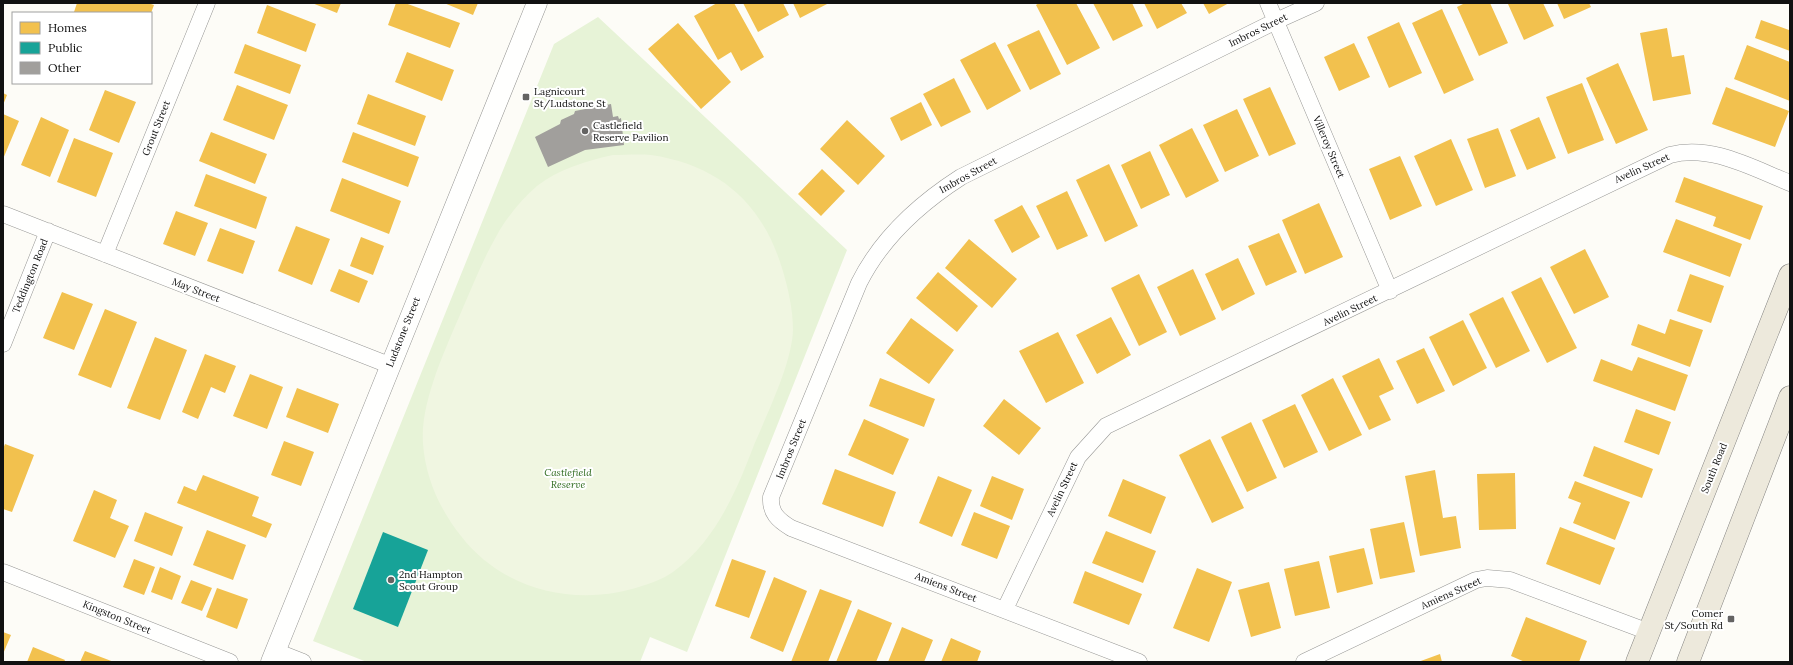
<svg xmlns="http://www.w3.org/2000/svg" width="1793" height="665" viewBox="0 0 1793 665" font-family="Lora,serif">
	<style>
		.green { fill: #e7f3d7 }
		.pitch { fill: #f0f6e1 }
		.homes { fill: #f2c14e }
		.public { fill: #17a398 }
		.building { fill: #a19f9c }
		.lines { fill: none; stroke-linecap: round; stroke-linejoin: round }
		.minor-casing { stroke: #979795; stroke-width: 17 }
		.tertiary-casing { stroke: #979795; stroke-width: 21 }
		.primary-casing { stroke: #858482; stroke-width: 23 }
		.minor { stroke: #fffffe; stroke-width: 16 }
		.tertiary { stroke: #fffffe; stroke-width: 20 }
		.primary { stroke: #ede9dc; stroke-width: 22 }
		.poi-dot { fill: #646362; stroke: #fff; stroke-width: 1.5 }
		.labels { text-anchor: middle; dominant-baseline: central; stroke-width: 4; stroke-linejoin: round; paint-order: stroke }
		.street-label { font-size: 10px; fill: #111; stroke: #fff }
		.poi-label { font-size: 10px; fill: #111; stroke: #fff; text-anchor: start }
		.park-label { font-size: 10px; font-style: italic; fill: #2f6b1f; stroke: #fff }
	</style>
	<rect width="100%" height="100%" fill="#fdfcf7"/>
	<path class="green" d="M598 17 847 250 687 652 650 637 640 662H367L313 641 554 44Z"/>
	<path class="pitch" d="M613 155C625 155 638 154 651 155 719 165 762 203 782 268 788 288 793 309 793 330 792 363 767 414 754 445 737 490 715 542 673 572 662 580 646 585 632 589 570 606 501 588 461 536 440 510 425 477 423 443 420 402 446 348 462 310 473 285 483 259 497 235 507 217 521 200 537 186 559 169 586 161 613 155Z"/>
	<path class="homes" d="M77 3H148L154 5 151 13H76L74 12Z
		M312 3H341L337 13Z
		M396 3H405L460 23 450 48 388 25Z
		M444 3H478L473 15Z
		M717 3H734L764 57 741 71 731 52 718 60 694 16Z
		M743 3H783L789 15 758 32Z
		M793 3H829L800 18Z
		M1039 3H1076L1100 48 1067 65 1036 5Z
		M1093 3H1132L1143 26 1113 41Z
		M1144 3H1181L1187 13 1157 29Z
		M1203 3H1229L1209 14Z
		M1465 3H1490L1508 43 1479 56 1457 7Z
		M1510 3H1543L1554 26 1524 40 1508 4Z
		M1557 3H1589L1591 7 1564 19Z
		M267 5 316 24 306 52 257 33Z
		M1442 9 1474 80 1444 94 1412 23Z
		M1761 20 1789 30 1790 27V51L1755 38Z
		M1399 22 1422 73 1389 88 1367 37Z
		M678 23 731 82 701 109 648 49Z
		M1667 28 1672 57 1684 55 1691 94 1653 101 1640 33Z
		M1039 30 1061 74 1030 90 1007 45Z
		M995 42 1021 91 987 110 960 60Z
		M1354 43 1370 77 1339 91 1324 57Z
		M245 44 301 65 290 94 234 73Z
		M1747 45 1790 62V101L1734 79Z
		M407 52 454 70 442 101 395 82Z
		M1618 63 1648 130 1616 144 1586 78Z
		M954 78 971 112 941 127 923 94Z
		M1582 83 1604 140 1568 154 1546 97Z
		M237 85 288 105 274 140 223 120Z
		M1270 87 1296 144 1269 156 1243 99Z
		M1726 87 1789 111 1775 147 1712 124Z
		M105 90 136 102 119 143 89 130Z
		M3 93 7 95 3 105Z
		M368 94 426 116 415 146 357 124Z
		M921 102 932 125 901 141 890 118Z
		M1237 109 1259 156 1225 172 1203 125Z
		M3 114 19 121 3 159Z
		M41 117 69 130 50 177 21 165Z
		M1539 117 1556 158 1527 170 1510 130Z
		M847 120 885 156 858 185 820 149Z
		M1192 128 1219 181 1186 198 1159 145Z
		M1498 128 1516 176 1485 188 1467 139Z
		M211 132 267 154 255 184 199 161Z
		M353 132 419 157 408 187 342 162Z
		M74 138 113 153 96 197 57 182Z
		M1451 139 1473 190 1436 206 1414 156Z
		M1150 151 1170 195 1141 209 1121 165Z
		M1400 156 1422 206 1390 220 1369 169Z
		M1109 164 1138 226 1105 242 1076 180Z
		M822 169 845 191 821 216 798 194Z
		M206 174 267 197 256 229 194 206Z
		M1684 177 1763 206 1750 240 1713 226 1716 217 1675 202Z
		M342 178 401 201 389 234 330 211Z
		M1067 191 1088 236 1057 250 1036 206Z
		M1319 203 1343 257 1305 274 1282 220Z
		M1022 205 1040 237 1012 253 994 220Z
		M176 211 208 223 195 256 163 244Z
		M1676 219 1742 244 1730 277 1663 252Z
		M296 226 330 239 312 285 278 271Z
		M220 228 255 241 243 274 207 261Z
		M1279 233 1297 272 1266 286 1248 246Z
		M361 237 384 246 373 275 350 266Z
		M969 239 1017 279 992 308 945 268Z
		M1585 249 1609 297 1574 314 1550 267Z
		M1238 258 1255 294 1222 311 1205 274Z
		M339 269 368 281 359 303 330 291Z
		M1193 269 1216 319 1180 336 1157 287Z
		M938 272 978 306 957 332 916 298Z
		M1139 274 1167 332 1139 346 1111 288Z
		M1690 274 1724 286 1711 323 1677 311Z
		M1541 277 1577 348 1547 363 1511 292Z
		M62 292 93 304 74 350 43 338Z
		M1503 297 1530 351 1496 368 1469 314Z
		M105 309 137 322 111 388 78 375Z
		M1111 317 1131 355 1097 374 1076 335Z
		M911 318 954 350 929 384 886 353Z
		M1670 319 1703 330 1690 367 1631 345 1638 324 1665 334Z
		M1463 320 1487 368 1453 386 1429 337Z
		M1058 332 1084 383 1046 403 1019 351Z
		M155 337 187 350 160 420 127 408Z
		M1424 348 1445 391 1417 404 1396 361Z
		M205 354 236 366 225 393 211 387 198 419 182 412Z
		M1638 357 1688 375 1675 411 1593 381 1601 359 1632 371Z
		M1379 358 1394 389 1379 396 1391 420 1369 430 1342 376Z
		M250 374 283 387 267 429 233 416Z
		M880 378 935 399 924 427 869 406Z
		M1333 378 1362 435 1329 451 1301 395Z
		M297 388 339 404 328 433 286 417Z
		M1004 399 1041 428 1019 455 983 426Z
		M1295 404 1318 452 1284 468 1262 420Z
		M1636 409 1671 422 1659 455 1624 442Z
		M864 419 909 439 893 475 848 455Z
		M1251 422 1277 478 1247 492 1221 437Z
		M1210 439 1244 508 1212 523 1179 455Z
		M284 441 314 452 301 486 271 475Z
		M5 444 34 455 12 512 3 509V449Z
		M1594 446 1653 469 1642 498 1583 476Z
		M835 469 896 492 883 527 822 504Z
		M1435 470 1443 518 1456 516 1461 548 1420 556 1405 476Z
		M1515 473 1516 529 1479 530 1477 474Z
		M203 475 259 497 252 516 272 524 266 538 177 503 184 486 196 491Z
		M938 476 972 490 952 537 919 523Z
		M992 476 1024 489 1012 520 980 506Z
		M1123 479 1166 497 1151 534 1108 516Z
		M1575 481 1630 502 1615 540 1573 523 1581 503 1568 498Z
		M94 490 117 500 110 518 129 526 115 558 73 541Z
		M145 512 183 527 172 556 134 541Z
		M974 512 1010 526 997 559 961 545Z
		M1404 522 1415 572 1380 579 1370 529Z
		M1560 527 1615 548 1600 585 1546 564Z
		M207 530 246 545 233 580 193 565Z
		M1106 531 1156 551 1143 583 1092 563Z
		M1364 548 1373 584 1337 593 1329 556Z
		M134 559 155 567 144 595 123 587Z
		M732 559 766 571 749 618 715 606Z
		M1319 561 1330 608 1295 616 1284 569Z
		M160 567 181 576 172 600 151 592Z
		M1197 568 1232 582 1209 642 1173 628Z
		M1085 571 1142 594 1129 625 1073 603Z
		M774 577 807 591 783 652 750 638Z
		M191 580 212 588 202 611 181 603Z
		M1269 582 1281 628 1251 637 1238 590Z
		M217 588 248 599 237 629 206 617Z
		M820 589 852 601 828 662H791Z
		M858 609 892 623 876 662H836Z
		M1526 617 1587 641 1579 662H1525L1511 656Z
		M902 627 933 640 924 662H888Z
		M3 632 11 635 3 654Z
		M951 638 981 651 977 662H941Z
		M33 647 65 660 64 662H27Z
		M85 651 114 662H80Z
		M1440 654 1442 662H1418Z"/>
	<path class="public" d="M383 532 428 550 398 627 353 609Z"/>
	<path class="building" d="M611 104 613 117 618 116 619 119 621 118 624 145 585 150 548 167 535 137 560 124 561 120 574 114 575 111Z"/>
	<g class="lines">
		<defs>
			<path id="minor" d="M1268 3 1390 291
				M3 214 389 365
				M105 254 207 3
				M3 344 48 231
				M3 572 230 662
				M1005 609 1078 457 1106 426 1670 155C1711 144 1752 168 1790 183
				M275 651 303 662
				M1139 662 791 528C778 520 770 513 771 497L859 283C882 237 919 204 961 177L1276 21 1316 3
				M1304 662 1476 580 1487 578 1510 580 1649 632"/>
			<path id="tertiary" d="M271 662 537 3"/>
			<path id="primary" d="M1637 662 1790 275
				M1688 662 1790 397"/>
		</defs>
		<use href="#minor" class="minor-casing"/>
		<use href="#tertiary" class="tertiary-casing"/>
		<use href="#primary" class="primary-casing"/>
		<use href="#minor" class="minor"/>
		<use href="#tertiary" class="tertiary"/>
		<use href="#primary" class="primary"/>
	</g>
	<g class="poi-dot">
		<rect x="522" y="93" width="8" height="8" rx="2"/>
		<circle cx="585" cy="131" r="4"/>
		<circle cx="391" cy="580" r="4"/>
		<rect x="1727" y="615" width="8" height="8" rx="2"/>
	</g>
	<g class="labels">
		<g class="street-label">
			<text transform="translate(1258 30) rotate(-26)">Imbros Street</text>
			<text transform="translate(156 128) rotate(-68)">Grout Street</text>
			<text transform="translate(1329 147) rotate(67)">Villeroy Street</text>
			<text transform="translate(1642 168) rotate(-24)">Avelin Street</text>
			<text transform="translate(968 175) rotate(-29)">Imbros Street</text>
			<text transform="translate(30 276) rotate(-68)">Teddington Road</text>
			<text transform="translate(196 290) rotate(21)">May Street</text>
			<text transform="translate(1350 310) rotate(-26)">Avelin Street</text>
			<text transform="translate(403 332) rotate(-68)">Ludstone Street</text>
			<text transform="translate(791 449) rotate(-68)">Imbros Street</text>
			<text transform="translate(1714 468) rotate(-68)">South Road</text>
			<text transform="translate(1062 489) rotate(-65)">Avelin Street</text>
			<text transform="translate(946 587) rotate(21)">Amiens Street</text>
			<text transform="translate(1451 593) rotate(-24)">Amiens Street</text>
			<text transform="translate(117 617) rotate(22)">Kingston Street</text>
		</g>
		<g class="poi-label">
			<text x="534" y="91">Lagnicourt<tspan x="534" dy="12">St/Ludstone St</tspan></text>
			<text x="593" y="125">Castlefield<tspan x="593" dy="12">Reserve Pavilion</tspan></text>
			<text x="399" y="574">2nd Hampton<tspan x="399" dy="12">Scout Group</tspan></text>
			<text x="1723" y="613" text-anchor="end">Comer<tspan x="1723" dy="12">St/South Rd</tspan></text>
		</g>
		<g class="park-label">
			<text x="568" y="472">Castlefield<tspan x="568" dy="12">Reserve</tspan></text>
		</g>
	</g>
	<rect width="1793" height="665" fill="none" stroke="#111111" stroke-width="8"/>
	<rect x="12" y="12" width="140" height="72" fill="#ffffff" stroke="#a0a0a0"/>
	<rect x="20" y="22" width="20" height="12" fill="#f2c14e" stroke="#a0a0a0"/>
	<text x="48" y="32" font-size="12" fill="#111111">Homes</text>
	<rect x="20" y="42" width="20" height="12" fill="#17a398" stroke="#a0a0a0"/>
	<text x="48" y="52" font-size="12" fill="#111111">Public</text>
	<rect x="20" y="62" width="20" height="12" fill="#a19f9c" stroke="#a0a0a0"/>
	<text x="48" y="72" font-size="12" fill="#111111">Other</text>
</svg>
